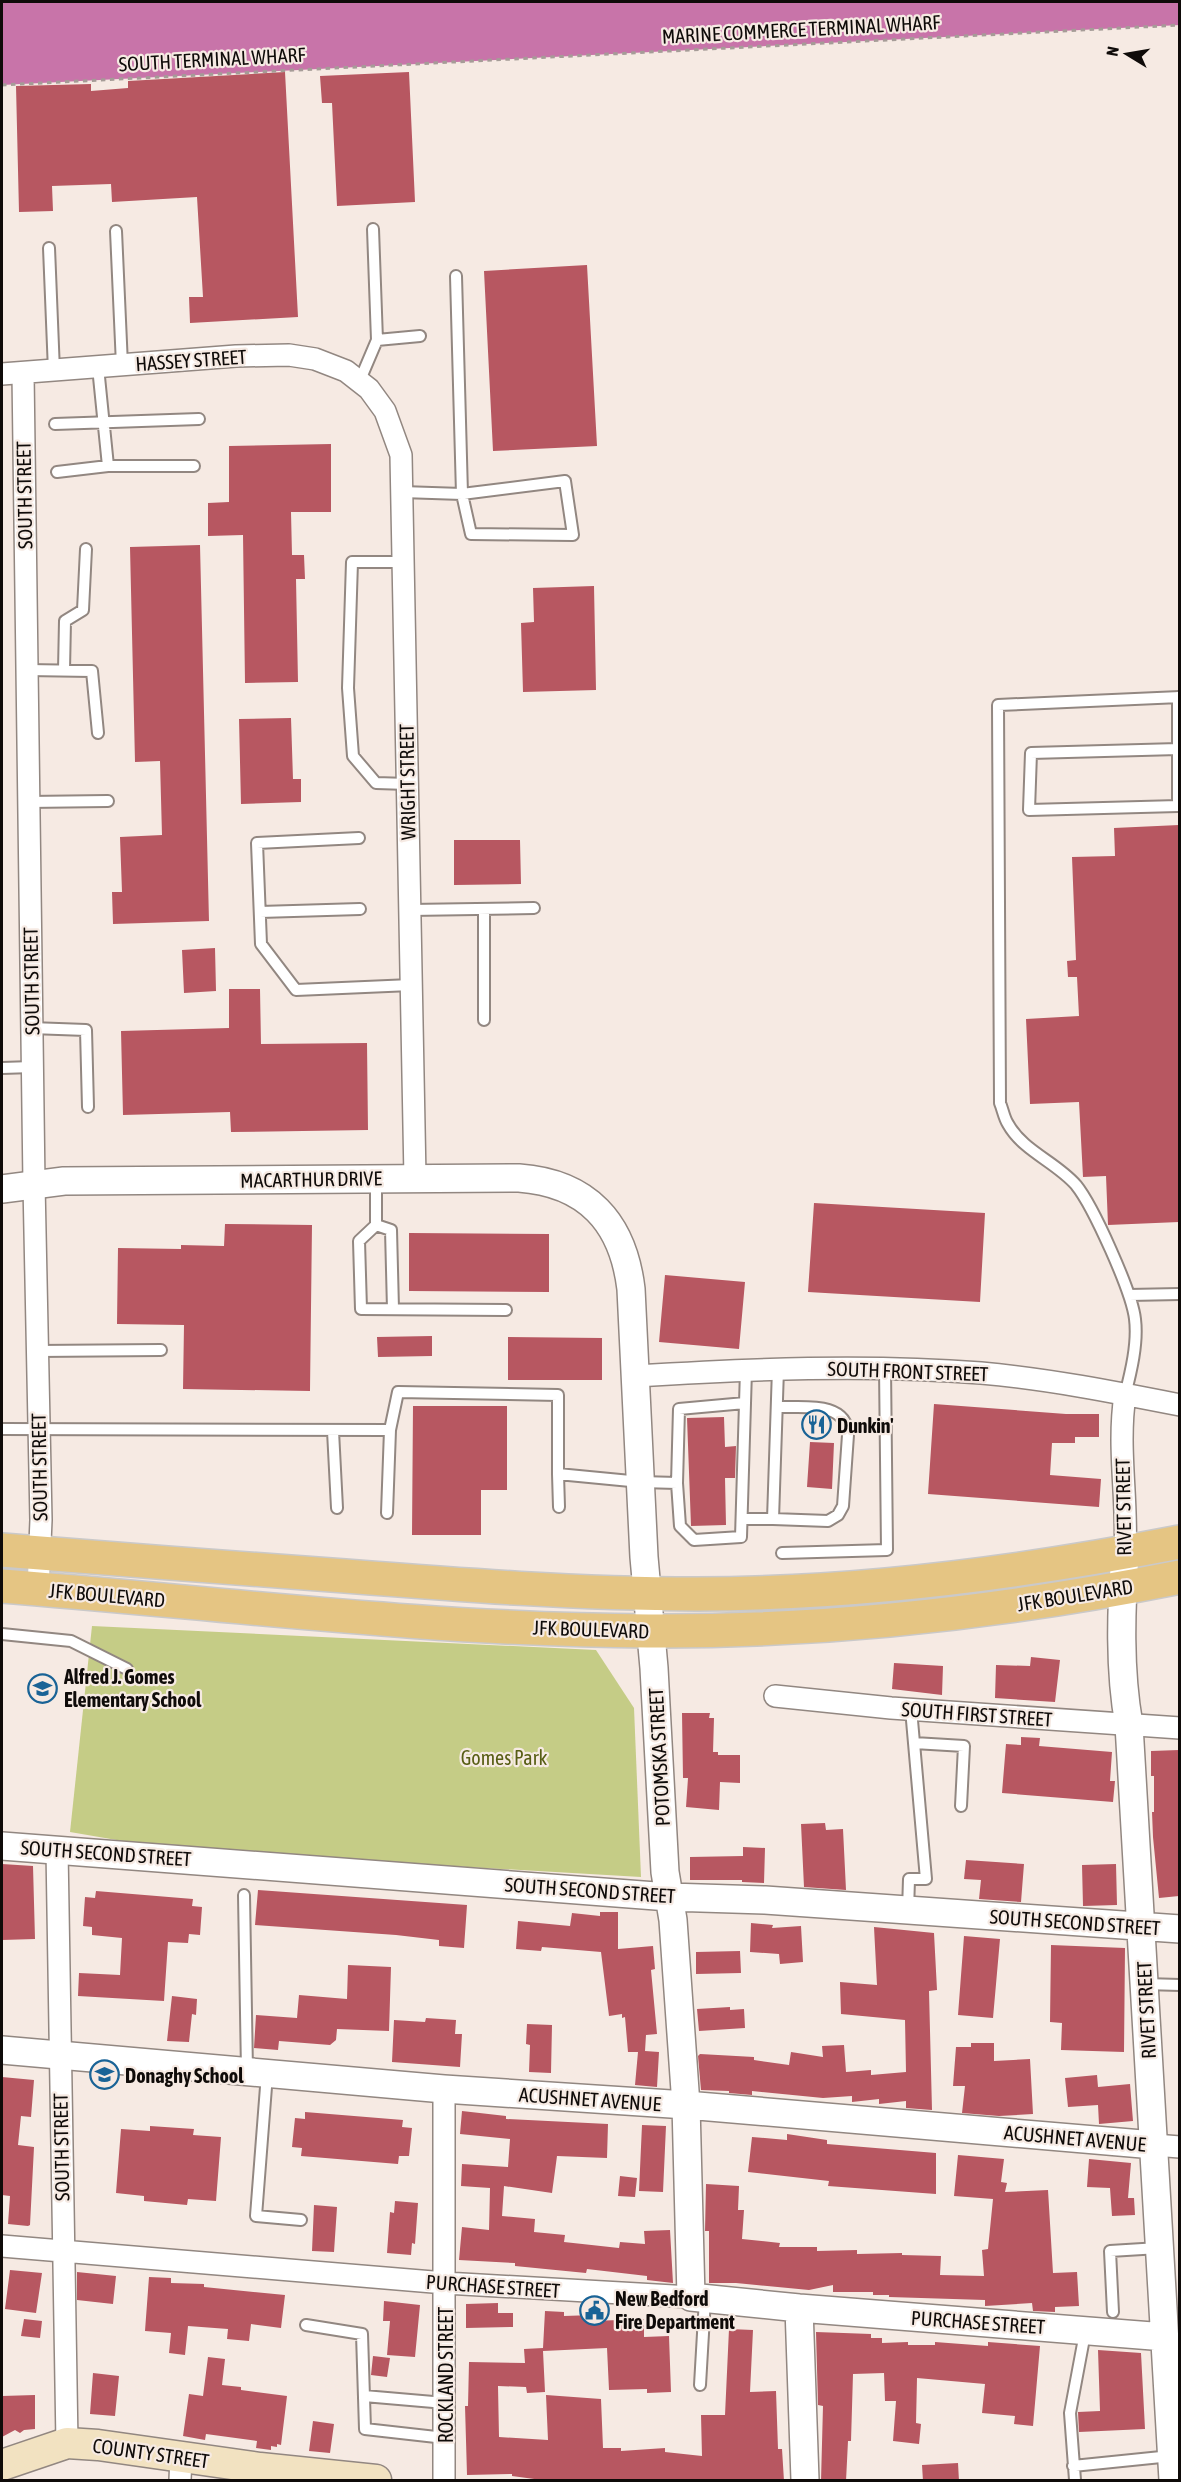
<svg xmlns="http://www.w3.org/2000/svg" width="1181" height="2482" viewBox="0 0 1181 2482" font-family="'Asap Condensed',sans-serif">
	<style>
		.green { fill: #c5cc86 }
		.water { fill: #c874a9 }
		.building { fill: #b75761 }
		.lines { fill: none; stroke-linecap: round; stroke-linejoin: round }
		.service-casing { stroke: #928781; stroke-width: 14 }
		.minor-casing { stroke: #928781; stroke-width: 24 }
		.tertiary-casing { stroke: #928781; stroke-width: 30 }
		.secondary-casing { stroke: #928781; stroke-width: 33 }
		.primary-casing { stroke: #cac9c9; stroke-width: 36 }
		.path { stroke: #a59c97; stroke-width: 3; stroke-dasharray: 4.5 4.5; stroke-linecap: butt }
		.service { stroke: #fff; stroke-width: 10 }
		.minor { stroke: #fff; stroke-width: 21 }
		.tertiary { stroke: #fff; stroke-width: 27 }
		.secondary { stroke: #f2e2c1; stroke-width: 30 }
		.primary { stroke: #e5c583; stroke-width: 33 }
		.labels { text-anchor: middle; dominant-baseline: central; stroke-width: 4.5; stroke-linejoin: round; paint-order: stroke }
		.street-label { font-size: 20px; fill: #0f0b09; stroke: #f6eae3 }
		.poi-label { font-size: 20px; font-weight: bold; fill: #0f0b09; stroke: #f6eae3; text-anchor: start }
		.park-label { font-size: 20px; fill: #575d14; stroke: #f6eae3 }
	</style>
	<rect width="100%" height="100%" fill="#f6eae3"/>
	<path class="green" d="M92 1626 596 1650 634 1708 641 1877 175 1850 70 1832Z"/>
	<path class="water" d="M2 2H1179L1180 25 2 85Z"/>
	<path class="building" d="M285 72 298 317 190 323 189 297H203L197 197 112 202 111 184 52 186 53 211 19 212 16 86 91 84V91L128 88V81Z
		M409 72 415 202 337 206 332 103H322L320 76Z
		M587 265 597 446 493 451 484 271Z
		M331 444V512H291L292 555H304L305 579H296L298 682 245 683 243 535 208 536V503L229 502V446Z
		M200 545 209 921 113 924 112 892H122L120 837 162 835 160 761 135 762 130 547Z
		M594 586 596 690 523 692 521 623 534 622 533 588Z
		M291 718 293 779H301V802L241 804 239 719Z
		M1179 825V1222L1108 1225 1106 1176 1083 1177 1079 1102 1030 1104 1026 1019 1079 1016 1077 977H1068L1067 961 1076 960 1072 857 1115 856 1114 828Z
		M454 840H520L521 884 454 885Z
		M215 948 216 991 184 993 182 950Z
		M229 989H260L261 1044 367 1043 368 1130 231 1132 230 1112 123 1115 121 1031 229 1028Z
		M814 1203 985 1213 980 1302 808 1292Z
		M225 1224 312 1225 310 1391 183 1389 184 1325 117 1324 118 1248 181 1249V1245L224 1246Z
		M409 1233 549 1234V1292L409 1291Z
		M665 1275 745 1282 739 1349 659 1342Z
		M432 1336V1356L378 1357 377 1337Z
		M508 1337 602 1338V1380H508Z
		M934 1404 1066 1414H1099V1437H1075V1443H1052L1050 1475 1101 1479 1099 1507 928 1494Z
		M413 1406H507V1490H481V1535H412Z
		M724 1417 725 1447 736 1446 735 1478H725L726 1525 691 1526 687 1418Z
		M810 1442 834 1443 832 1489 807 1487Z
		M1031 1657 1060 1660 1055 1702 995 1698 996 1665 1030 1666Z
		M894 1663 943 1666 942 1695 892 1689Z
		M682 1713H710L709 1718H714L713 1752H718V1755H740V1783L720 1782 719 1810 686 1807 688 1778H683Z
		M1021 1737 1040 1738 1039 1746 1112 1752 1110 1781H1115L1113 1802 1002 1793 1006 1744 1021 1745Z
		M1179 1750V1896L1159 1898 1153 1837 1152 1812H1154V1776H1151V1751Z
		M825 1823 826 1830 843 1829 846 1890 804 1887 801 1824Z
		M743 1847 765 1848 764 1883 742 1882V1880H690V1857L743 1856Z
		M966 1860 1024 1864 1021 1902 979 1899 981 1880 964 1879Z
		M2 1864 33 1866 35 1939 2 1940Z
		M1116 1864 1117 1905 1083 1906 1082 1865Z
		M258 1890 467 1905 464 1948 439 1946V1940L396 1935 255 1925Z
		M96 1891 193 1899 192 1906 202 1907 200 1935 189 1934 188 1943 168 1942 164 2001 78 1996 79 1973 120 1975 122 1938 92 1935V1927L83 1926 85 1897 95 1898Z
		M600 1912H618V1949L653 1946 655 1969 651 1970 657 2034 646 2035 645 2051 659 2052 657 2087 635 2085 638 2052H628L625 2017 622 2018V2014L609 2016 601 1952 542 1947 541 1951 516 1949 518 1921 570 1926 572 1913 600 1916Z
		M751 1923 773 1925 772 1928 801 1926 803 1962 780 1964 779 1954 750 1952Z
		M874 1927 934 1933 937 1990 929 1991 932 2110 906 2108V2101L879 2104V2099L852 2102V2096L823 2098 752 2091V2095L729 2093V2091L701 2090 698 2056 700 2054 754 2057V2060L789 2065 791 2052 823 2057 822 2046 844 2045 846 2072 871 2070V2075L906 2072 905 2020 841 2014 840 1982 877 1985Z
		M964 1936 1000 1939 993 2018 958 2015Z
		M1051 1945 1125 1948 1124 2052 1061 2050 1062 2023 1050 2022Z
		M740 1951 741 1973 696 1974V1952Z
		M348 1965 391 1967 389 2031 337 2029 336 2040 330 2045 279 2041 278 2050 254 2048 256 2015 297 2018 299 1995 347 1999Z
		M172 1996 197 1999 196 2015 192 2014 189 2042 167 2041Z
		M730 2007V2010L744 2009 745 2028 699 2031 697 2009Z
		M426 2018 456 2020 455 2034H462L460 2067 392 2062 394 2020 425 2022Z
		M527 2024 552 2025 551 2073 529 2072 530 2045 526 2044Z
		M971 2043H994V2061L1030 2059 1033 2114 999 2116 962 2113 965 2086H953L956 2047H971Z
		M1097 2075 1098 2087 1130 2084 1133 2121 1099 2124 1098 2105 1068 2107 1065 2078Z
		M2 2077 34 2080 31 2117 21 2116 18 2145 34 2147 30 2225 28 2226 8 2224 10 2196 2 2195Z
		M462 2111 506 2116V2119L608 2124 607 2158 557 2156 552 2193 504 2186 502 2216 535 2219 534 2232 565 2235 564 2242 619 2248 620 2242 645 2244 644 2231 670 2230 673 2283 647 2280V2276L587 2269 586 2273 515 2266V2263L459 2260 462 2227 489 2230 490 2188 461 2186 462 2164 508 2167 510 2139 460 2134Z
		M305 2112 403 2120 402 2127 412 2128 409 2156H399L398 2164 301 2156 302 2148 292 2147 295 2118 305 2119Z
		M642 2125 666 2126 663 2192 639 2191Z
		M150 2126 194 2129 193 2135 221 2137 216 2201 188 2199 187 2205 144 2201V2196L116 2193 121 2129 150 2131Z
		M787 2134 827 2140V2144L936 2153V2194L828 2186 829 2181 748 2172 752 2137 787 2140Z
		M958 2155 1004 2159 1001 2182 1007 2183 1005 2192 1048 2190 1053 2273 1077 2272 1079 2306 1055 2307V2312L1033 2311 1032 2303 985 2306V2300L889 2297V2295H873V2292H833V2285L809 2290 736 2283H709V2231H705L706 2184 739 2186 738 2210H744L742 2239 780 2243 779 2247H817V2251L857 2250V2254L902 2253V2255L941 2256 940 2275 984 2276 982 2250 988 2249 993 2199 954 2196Z
		M1089 2159 1131 2163 1128 2198H1134L1135 2215 1112 2216 1110 2188 1087 2187Z
		M620 2176 637 2178 635 2197 618 2196Z
		M395 2201 418 2203 415 2244 412 2243 411 2255 387 2253 390 2212 394 2213Z
		M314 2205 337 2207 334 2252 312 2251Z
		M10 2270 42 2273 36 2313 5 2309Z
		M77 2272 116 2276 113 2304 77 2300Z
		M149 2277 171 2278V2283L204 2284V2287L285 2295 281 2328 251 2324 249 2341 227 2339 228 2329 188 2326 185 2355 169 2353 171 2333 145 2331Z
		M384 2301 420 2305 415 2357 387 2355 390 2321H383Z
		M498 2303V2313H513V2327L466 2328V2304Z
		M545 2311 564 2312V2316L593 2315V2321L644 2319V2337L669 2336 671 2392 647 2393V2389L609 2390 607 2348 543 2351 545 2392 527 2393 526 2387 498 2386 499 2437 548 2440 546 2395 601 2399 603 2448H621V2451L665 2448V2452L702 2456 701 2415H725L729 2329 753 2330 750 2392 776 2391 778 2449H782L784 2481H549L512 2476V2474L467 2475 465 2406H468L469 2362 525 2363 524 2349 543 2348Z
		M24 2319 42 2321 40 2338 21 2336Z
		M816 2332 871 2334V2338H882V2343L908 2342V2345H935V2342L988 2346V2342L1040 2346 1033 2426 1014 2424 1015 2416 982 2413 985 2384 917 2378 916 2423 921 2424 919 2444 893 2441 896 2401H885L884 2373 853 2374 851 2441H848L846 2481H821L823 2406 818 2405Z
		M1098 2350 1141 2353 1145 2429 1079 2432 1078 2412 1100 2411Z
		M373 2356 390 2358 387 2377 371 2375Z
		M208 2357 225 2359 222 2385 241 2387V2390L287 2396 281 2445 277 2444V2447L271 2446V2450L256 2448 257 2441 206 2434 205 2440 183 2436 189 2394 203 2396Z
		M93 2373 119 2376 115 2416 90 2414Z
		M35 2395V2429L24 2430 20 2433 15 2430 2 2437V2396Z
		M313 2421 334 2424 330 2453 309 2451Z
		M958 2463 959 2481H923L922 2465Z"/>
	<g class="lines">
		<defs>
			<path id="service" d="M373 229 377 340
				M116 231 122 365
				M49 248 54 371
				M360 380 377 340 420 336
				M55 424 199 419
				M108 466H194
				M57 472 108 466 98 367
				M402 492 462 494 471 534 573 535 565 481 462 494 456 276
				M403 562H352L348 688 353 756 376 783 408 784
				M27 670 92 671 98 733
				M64 670 65 621 83 610 86 549
				M1178 697V749
				M1178 749V806L1029 810 1031 753Z
				M28 802 108 801
				M359 838 257 843 261 944 296 990 411 985
				M484 909V1020
				M410 910 534 908
				M260 912 360 909
				M31 1028 86 1030 88 1107
				M2 1068 32 1067
				M376 1179V1225L359 1241 361 1309 506 1310
				M376 1225 391 1230 393 1309
				M1129 1295 1180 1294
				M37 1351 161 1350
				M1125 1395C1131 1372 1138 1343 1135 1319 1132 1292 1093 1206 1076 1185 1056 1162 1023 1151 1008 1124 1004 1118 1003 1110 1000 1103L998 705 1180 697
				M2 1429 390 1430 387 1513
				M390 1430 398 1392 558 1395V1474
				M333 1431 337 1508
				M677 1483 679 1409 745 1403
				M559 1507 558 1474 641 1482 677 1483 680 1526 694 1540 741 1537 746 1370
				M742 1519H773L778 1369
				M773 1519 828 1521 838 1515 843 1506 848 1435C847 1400 802 1408 777 1407
				M782 1553 887 1550 885 1368
				M2 1634 71 1641 127 1669
				M914 1743 964 1746 961 1806
				M244 1895 247 2071
				M908 1911 909 1879H926L911 1709
				M1145 1984 1180 1985
				M267 2074 256 2216 301 2220
				M1113 2312 1110 2251 1159 2248
				M306 2325 362 2334 365 2429 445 2438
				M700 2385 705 2299
				M364 2396 445 2403
				M1073 2466 1171 2456
				M1075 2480 1070 2413 1085 2333"/>
			<path id="minor" d="M23 373 34 1184 41 1520 38 1589
				M2 374 236 356 289 355 315 359 346 371 369 389 385 411 401 455 415 1178
				M635 1376C751 1369 866 1364 981 1373 1048 1379 1114 1392 1180 1405
				M1125 1553C1128 1500 1117 1448 1125 1395
				M775 1696 891 1708 1180 1728
				M57 1850 67 2443
				M444 2089V2480
				M1154 2145 1180 2147
				M2 2246 445 2283 691 2297
				M180 2480 181 2457"/>
			<path id="tertiary" d="M2 1189 64 1181 519 1178C587 1183 623 1222 631 1289L644 1557 654 1668 665 1872 673 1920 686 2105 691 2297 799 2308 1165 2337
				M1125 1553C1121 1610 1119 1669 1129 1725L1173 2480
				M2 1846 669 1897 765 1900 1180 1929
				M2 2050 444 2089 686 2105 1154 2145
				M799 2308 805 2480"/>
			<path id="secondary" d="M2 2465 67 2443 98 2445 260 2468 376 2480"/>
			<path id="primary" d="M2 1550C116 1559 231 1568 345 1576 462 1585 579 1594 696 1594 858 1594 1020 1573 1180 1542
				M2 1586C217 1603 432 1630 648 1631 826 1632 1005 1612 1180 1577"/>
		</defs>
		<use href="#service" class="service-casing"/>
		<use href="#minor" class="minor-casing"/>
		<use href="#tertiary" class="tertiary-casing"/>
		<use href="#secondary" class="secondary-casing"/>
		<use href="#primary" class="primary-casing"/>
		<path class="path" d="M2 85 1180 25"/>
		<use href="#service" class="service"/>
		<use href="#minor" class="minor"/>
		<use href="#tertiary" class="tertiary"/>
		<use href="#secondary" class="secondary"/>
		<use href="#primary" class="primary"/>
	</g>
	<defs>
		<symbol id="restaurant-ring" viewBox="-11 -11 22 22"><circle r="9.5" fill="#f6eae3" stroke="#196396" stroke-width="1.5"/><path d="M-5-6h1v4h1v-4h1v4h1v-4h1v5L-1.5 .5V6h-2V.5L-5-1ZM5-6V6H3V1.5H1.5Q1.5-4 5-6Z" fill="#196396"/></symbol>
		<symbol id="school-ring" viewBox="-11 -11 22 22"><circle r="9.5" fill="#f6eae3" stroke="#196396" stroke-width="1.5"/><path d="M0-5L7-2L0 1L-7-2ZM-4 1L0 2.5L4 1V4Q0 6-4 4Z" fill="#196396"/></symbol>
		<symbol id="civic-ring" viewBox="-11 -11 22 22"><circle r="9.5" fill="#f6eae3" stroke="#196396" stroke-width="1.5"/><path d="M-.6-6.5H3V-4.5H.6V-3L4-1V1h2V6H-6V1h2V-1L-.6-3ZM-1.2 2.5V6h2.4V2.5Z" fill="#196396"/></symbol>
	</defs>
	<g fill-rule="evenodd">
		<use href="#restaurant-ring" x="800" y="1408" width="33" height="33"/>
		<use href="#school-ring" x="26" y="1672" width="33" height="33"/>
		<use href="#school-ring" x="88" y="2058" width="33" height="33"/>
		<use href="#civic-ring" x="578" y="2294" width="33" height="33"/>
	</g>
	<g class="labels">
		<g class="street-label">
			<text transform="translate(801 29) rotate(-3)">MARINE COMMERCE TERMINAL WHARF</text>
			<text transform="translate(212 59) rotate(-3)">SOUTH TERMINAL WHARF</text>
			<text transform="translate(191 360) rotate(-4)">HASSEY STREET</text>
			<text transform="translate(24 495) rotate(-91)">SOUTH STREET</text>
			<text transform="translate(407 782) rotate(-91)">WRIGHT STREET</text>
			<text transform="translate(31 981) rotate(-91)">SOUTH STREET</text>
			<text transform="translate(311 1179) rotate(-1)">MACARTHUR DRIVE</text>
			<text transform="translate(908 1371) rotate(2)">SOUTH FRONT STREET</text>
			<text transform="translate(39 1467) rotate(-91)">SOUTH STREET</text>
			<text transform="translate(1123 1507) rotate(-91)">RIVET STREET</text>
			<text transform="translate(107 1595) rotate(5)">JFK BOULEVARD</text>
			<text transform="translate(1075 1595) rotate(-9)">JFK BOULEVARD</text>
			<text transform="translate(591 1629) rotate(2)">JFK BOULEVARD</text>
			<text transform="translate(977 1714) rotate(4)">SOUTH FIRST STREET</text>
			<text transform="translate(659 1757) rotate(-93)">POTOMSKA STREET</text>
			<text transform="translate(106 1853) rotate(4)">SOUTH SECOND STREET</text>
			<text transform="translate(590 1890) rotate(4)">SOUTH SECOND STREET</text>
			<text transform="translate(1075 1922) rotate(4)">SOUTH SECOND STREET</text>
			<text transform="translate(1146 2010) rotate(-93)">RIVET STREET</text>
			<text transform="translate(590 2099) rotate(4)">ACUSHNET AVENUE</text>
			<text transform="translate(1075 2138) rotate(5)">ACUSHNET AVENUE</text>
			<text transform="translate(61 2147) rotate(-91)">SOUTH STREET</text>
			<text transform="translate(493 2286) rotate(4)">PURCHASE STREET</text>
			<text transform="translate(978 2322) rotate(4)">PURCHASE STREET</text>
			<text transform="translate(445 2375) rotate(-90)">ROCKLAND STREET</text>
			<text transform="translate(151 2453) rotate(8)">COUNTY STREET</text>
		</g>
		<g class="poi-label">
			<text x="837" y="1425">Dunkin'</text>
			<text x="64" y="1676">Alfred J. Gomes<tspan x="64" dy="23">Elementary School</tspan></text>
			<text x="125" y="2075">Donaghy School</text>
			<text x="615" y="2298">New Bedford<tspan x="615" dy="23">Fire Department</tspan></text>
		</g>
		<g class="park-label">
			<text x="504" y="1757">Gomes Park</text>
		</g>
	</g>
	<rect width="1181" height="2482" fill="none" stroke="#0f0b09" stroke-width="6"/>
	<g transform="translate(1127 54) rotate(281)" stroke="#f6eae3" stroke-width="4.5" paint-order="stroke">
	<path d="M0-4.5L10 22L0 15L-10 22Z" fill="#0f0b09"/>
	<text y="-9" font-size="16" font-weight="bold" text-anchor="middle" fill="#0f0b09">N</text>
	</g>
</svg>
